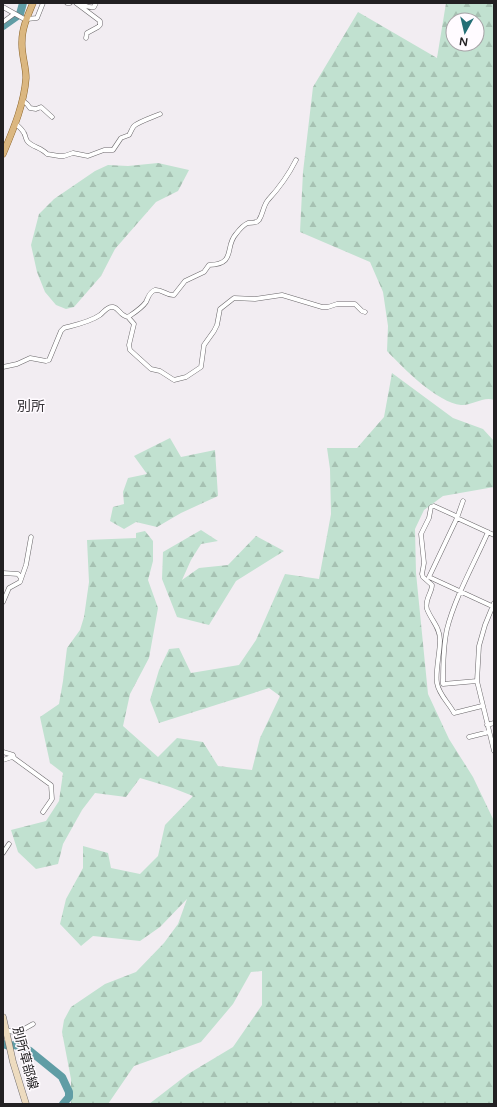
<svg xmlns="http://www.w3.org/2000/svg" width="497" height="1107" viewBox="0 0 497 1107" font-family="'Varela Round','Noto Sans JP',sans-serif">
	<style>
		.forest { fill: url(#forest-firs); fill-rule: evenodd }
		.lines { fill: none; stroke-linecap: round; stroke-linejoin: round }
		.river { stroke: #609da5; stroke-width: 8 }
		.street-casing { stroke: #6a676a; stroke-width: 5 }
		.secondary-casing { stroke: #6a676a; stroke-width: 7 }
		.primary-casing { stroke: #8b6328; stroke-width: 7 }
		.street { stroke: #fff; stroke-width: 4 }
		.secondary { stroke: #eddbbf; stroke-width: 6 }
		.primary { stroke: #dbb780; stroke-width: 6 }
		.labels { text-anchor: middle; dominant-baseline: central; stroke-width: 3; stroke-linejoin: round; paint-order: stroke }
		.street-label { font-size: 13px; fill: #222022; stroke: #fffbff }
		.neighbourhood-label { font-size: 14px; fill: #383539; stroke: #fffbff }
	</style>
	<defs>
		<pattern id="forest-firs" width="22" height="20" patternUnits="userSpaceOnUse"><rect width="22" height="20" fill="#c1e1d0"/><path d="M5 1l3.5 6h-7zM16 11l3.5 6h-7z" fill="#a6c1b2"/></pattern>
	</defs>
	<rect width="100%" height="100%" fill="#f2edf2"/>
	<path class="forest" d="M446 3H494V400C483 396 472 406 461 405 438 403 403 368 387 351L388 326 383 292 370 262 300 232 303 172 313 87 358 12 437 58ZM453 20H477V44H453Z
		M158 163 189 170 178 191 156 202 115 249 101 276 74 307 66 309 56 305 45 292 37 272 31 245 39 214 54 199 95 171 108 165 128 166Z
		M392 373 453 418 483 429 494 441V487L443 496 424 510 415 529 416 573 428 694 449 739 473 777 494 821V1104H149L188 1074 233 1047 262 1005V971L251 972 233 1004 201 1042 134 1066 108 1104H71V1079L62 1032 64 1020 71 1007 105 984 136 972 164 943 178 924 187 899 160 927 140 941 93 936 81 946 60 924 66 899 83 868V846L108 853 111 868 140 874 158 856 165 825 193 796 170 787 140 778 126 797 95 793 82 810 63 844 58 864 36 869 18 852 11 830 46 821 59 801 63 773 50 763 40 717 59 704 63 681 67 648 80 630 84 617 89 582 87 540 136 538V533L145 531 153 541V561L148 580 158 608 149 658 130 694 123 726 158 757 177 738 203 742 218 766 252 770 260 738 280 696 269 688 159 723 150 700 159 670 169 649 179 648 191 673 239 665 256 640 285 574 319 579 331 514 330 469 327 448H357L384 417Z
		M170 438 181 457 215 450 218 496 181 513 157 527 136 522 124 529 110 521 113 507 124 504 123 492 128 478 147 474 134 456Z
		M201 530 218 541 201 544 191 560 182 580 199 568 228 565 256 536 284 551 236 581 209 625 177 617 162 579 163 552Z"/>
	<g class="lines">
		<path class="river" d="M3 26 20 14 23 3
			M3 1044 9 1046 15 1045 30 1051 62 1077 69 1092V1097L63 1104"/>
		<defs>
			<path id="street" d="M67 3H70
				M76 3 100 21V25L98 27 87 33 86 38
				M81 3C85 6 89 8 94 7L96 3
				M3 7 26 20
				M27 19 37 18 43 3
				M3 22 14 14
				M22 100 27 104 30 108 36 109 41 107 52 117
				M15 123C18 126 22 129 24 133 26 136 25 139 28 142 33 147 42 148 47 154L59 156H64L73 153 88 156 104 150H113L121 138 129 135C131 132 132 128 134 126 138 122 153 117 160 114
				M128 317 134 324 129 345 130 350 151 369 160 371 174 380 186 377 201 367 204 345 214 331 217 325 220 309 234 298 255 299 282 295 322 307H328L337 304H355L362 311 365 312
				M3 367 17 364 30 358 46 361 49 360 61 331 64 328C75 325 90 322 100 315 104 312 107 306 113 307 119 308 120 316 128 317 134 313 142 308 146 302 148 298 149 292 155 290 162 289 167 296 174 295L185 281 204 272 209 265C237 264 224 247 236 234 239 230 243 225 248 223 252 222 256 224 259 220 263 214 263 206 268 200 280 187 288 176 296 160
				M463 501 457 518 456 516 434 506 431 507 429 518 421 534 424 563 422 574 423 577 432 585C432 593 424 600 427 609 431 620 440 627 440 640 440 652 435 673 437 683 439 695 449 703 454 713L482 706
				M494 535 457 518 429 577 494 607
				M3 573 18 574 21 578
				M3 602 9 588 20 582 26 565 31 537
				M494 603 485 625 479 646 477 681 494 751
				M477 681 443 684C443 666 443 647 447 629 455 597 475 562 488 532
				M487 725 494 723
				M469 737 489 732
				M3 752 13 755 14 758
				M3 760 12 757 14 758 51 785 52 799 43 812
				M3 853 9 844
				M6 1030 17 1033 33 1024"/>
			<path id="secondary" d="M3 1017 13 1062 26 1104"/>
			<path id="primary" d="M3 154C13 130 24 105 26 78 26 65 21 54 22 41 22 28 28 15 33 3"/>
		</defs>
		<use href="#street" class="street-casing"/>
		<use href="#secondary" class="secondary-casing"/>
		<use href="#primary" class="primary-casing"/>
		<use href="#street" class="street"/>
		<use href="#secondary" class="secondary"/>
		<use href="#primary" class="primary"/>
	</g>
	<g class="labels">
		<g class="street-label">
			<text transform="translate(25 1058) rotate(75)">別所草部線</text>
		</g>
		<g class="neighbourhood-label">
			<text x="31" y="406">別所</text>
		</g>
	</g>
	<rect width="497" height="1107" fill="none" stroke="#222022" stroke-width="8"/>
	<g transform="translate(465 32) rotate(188)"><circle r="19" fill="#fffbff" stroke="#a7a3a7"/>
	<path d="M0-3L7 15L0 10L-7 15Z" fill="#246f75"/>
	<text y="-6" font-size="11" font-weight="bold" text-anchor="middle" fill="#222022">N</text>
	</g>
</svg>
